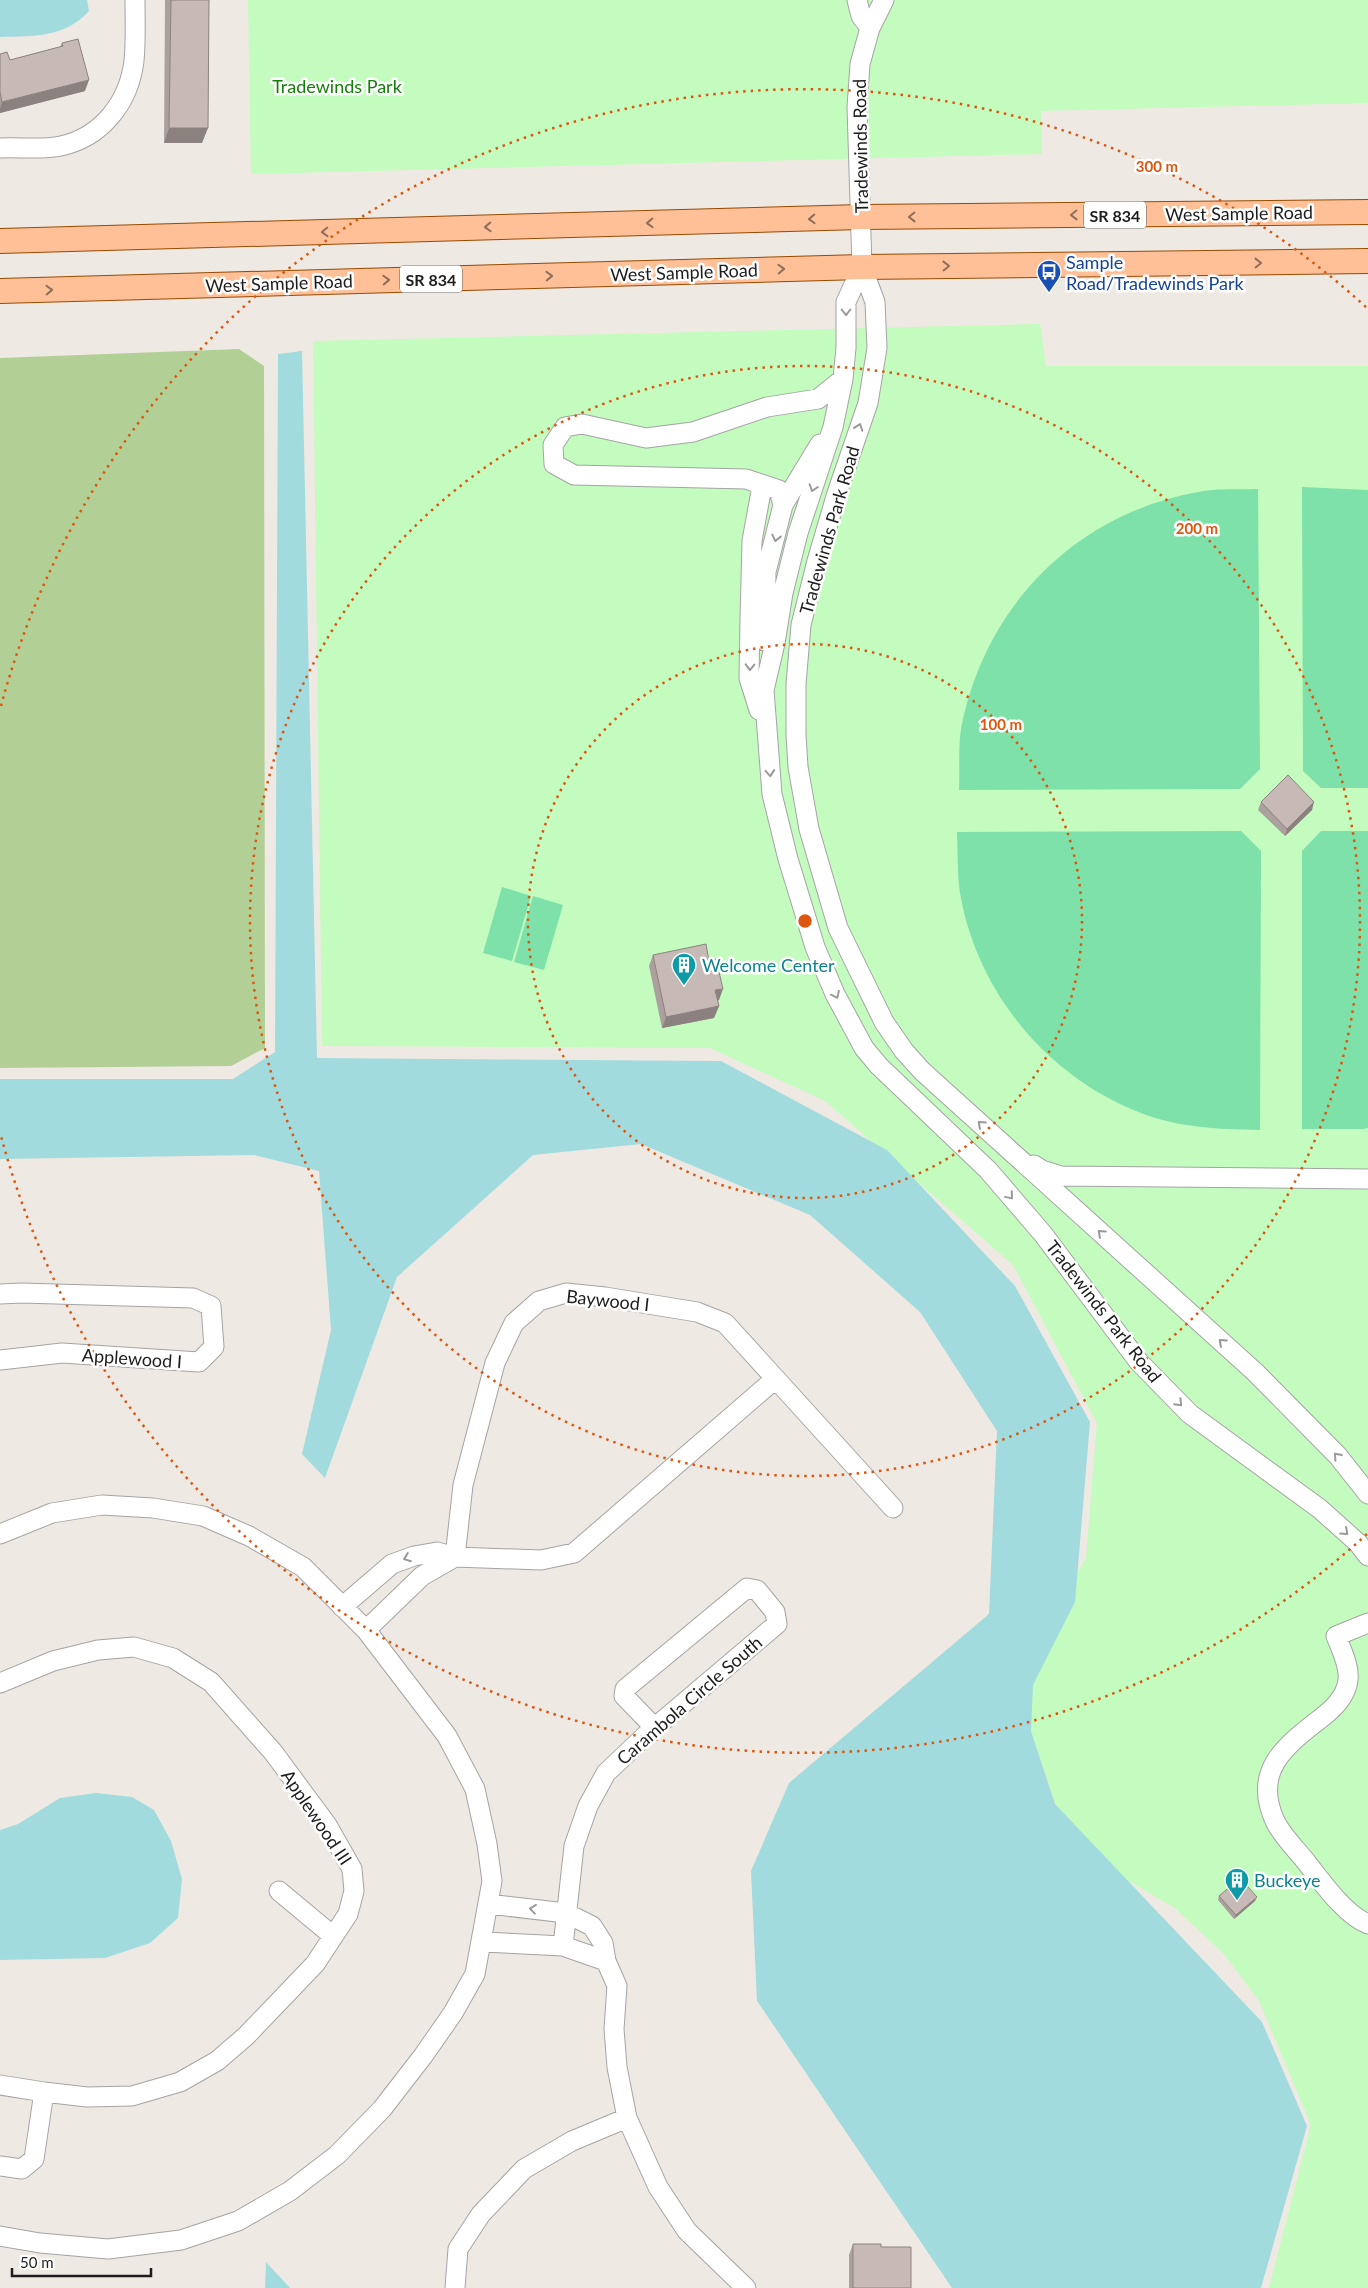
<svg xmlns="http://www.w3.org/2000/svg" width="1368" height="2288" viewBox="0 0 1368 2288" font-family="Lato,sans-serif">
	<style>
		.forest { fill: #b2d096 }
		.park { fill: #c4fbbe }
		.pitch { fill: #7ee1a9 }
		.water { fill: #a2dbde }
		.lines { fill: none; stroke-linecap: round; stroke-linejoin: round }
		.minor-casing { stroke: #a4a4a4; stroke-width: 21 }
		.major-casing { stroke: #974a00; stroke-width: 26 }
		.minor { stroke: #fff; stroke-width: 19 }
		.major { stroke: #ffc098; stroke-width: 24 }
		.wall { fill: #aba09d }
		.shaded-wall { fill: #8b827f }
		.building { fill: #c7bab6; stroke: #8b827f }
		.oneway { stroke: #8e6e5a }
		.oneway2 { stroke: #999 }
		.ring { fill: none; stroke: #de560d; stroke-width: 2.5; stroke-dasharray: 2.5 5 }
		.labels { text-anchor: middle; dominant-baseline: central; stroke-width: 5; stroke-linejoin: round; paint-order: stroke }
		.shield { fill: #fff; stroke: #616161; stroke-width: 1 }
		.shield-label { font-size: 16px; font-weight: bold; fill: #1d1d1d }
		.park-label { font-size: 18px; fill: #147f08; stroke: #fff }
		.street-label { font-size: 18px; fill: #1d1d1d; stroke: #fff }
		.transit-label { font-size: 18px; fill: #164399; stroke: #fff; text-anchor: start }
		.culture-label { font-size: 18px; fill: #0d838f; stroke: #fff; text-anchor: start }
		.centre { fill: #de560d; stroke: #fff; stroke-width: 2.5 }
		.ring-label { font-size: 15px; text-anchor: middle; font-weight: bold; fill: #de560d; stroke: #fff; stroke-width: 5; stroke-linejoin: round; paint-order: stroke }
	</style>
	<rect width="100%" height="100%" fill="#efe9e3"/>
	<path class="forest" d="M239 349 264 366 265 1048 231 1066 0 1068V358Z"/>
	<path class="park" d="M248 0H1368V103L1041 111 1042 154 251 174Z
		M1040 324 1046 366H1368V2288H1269L1311 2125 1259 2001 1224 1954 1175 1908 1101 1865 1055 1803 1031 1731 1026 1691 1045 1629 1086 1558 1097 1423 1013 1265 825 1101 710 1048 322 1046 313 341Z"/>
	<path class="pitch" d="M1302 487 1368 490V788H1321L1303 771Z
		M1258 489 1260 769 1240 789 959 790C960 770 958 749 961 729 984 607 1075 514 1198 492 1217 488 1239 490 1258 489Z
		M1241 831 1261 851 1260 1130C1220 1129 1179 1128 1141 1113 1047 1077 977 992 960 893 957 873 958 852 957 832Z
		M1321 831H1368V1128L1363 1129H1302V851Z
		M502 887 531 896 512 961 483 953Z
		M533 896 563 905 544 970 514 962Z"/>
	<path class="water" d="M0 0H87L89 11C65 38 33 36 0 37Z
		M302 351 317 1058 721 1061 887 1150 1015 1286 1090 1422 1075 1602 1033 1685 1031 1731 1055 1804 1262 2022 1307 2126 1261 2288H952L757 2001 751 1871 789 1783 989 1614 997 1431 920 1312 810 1215 641 1144 533 1155 397 1277 325 1478 302 1454 331 1330 319 1171 254 1155 0 1159V1079H233L275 1052 278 354Z
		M96 1793 132 1797 154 1810 171 1841 182 1879 178 1918 150 1943 105 1958 0 1960V1830L18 1824 60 1798Z
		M266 2262 290 2288H265Z"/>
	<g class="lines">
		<defs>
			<path id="minor" d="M857 0 861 16 870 28
				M884 0 870 28 860 64 857 107 862 267 875 302 877 348 868 403 837 493 817 561 801 625 796 684V735L798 767 809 829 838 928 884 1022 904 1051 922 1071 1255 1372 1338 1456 1368 1494
				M0 148C20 147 42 150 61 146 102 137 129 102 134 61 136 41 135 20 135 0
				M862 267 846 302V348L843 379 833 427 798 533 783 593 775 643 764 690 772 794 788 859 815 947 835 994 864 1048 879 1066 988 1170 1043 1234 1139 1362 1190 1414 1320 1509 1358 1543 1368 1556
				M783 505 820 444
				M765 641 766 572 783 505 779 490 746 479 574 475 554 464 553 445 565 427 582 424 646 438 693 432 767 407 818 399 843 379
				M759 710 749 678 750 619 752 541 762 486
				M1034 1165 1042 1170 1061 1176 1368 1179
				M0 1294 22 1293 193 1298 211 1306 214 1347 199 1362 62 1353 0 1360
				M0 1534 52 1513 102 1505 153 1508 203 1516 249 1536 303 1567 366 1630 447 1736 475 1789 487 1844 492 1881 475 1974 453 2013 423 2056 382 2109 337 2155 290 2191 238 2221 181 2240 108 2249 40 2243 0 2236
				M455 1557 463 1485 495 1363 514 1323 539 1301 566 1293 605 1297 697 1312 725 1323 893 1508
				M342 1607 392 1564 414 1556 437 1552 455 1557 541 1560 574 1553 774 1380
				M1368 1623 1336 1636C1341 1649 1350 1666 1348 1680 1346 1697 1333 1709 1320 1719 1285 1746 1252 1771 1275 1821 1282 1836 1297 1850 1307 1863 1322 1882 1345 1915 1368 1924
				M366 1630 422 1576 455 1557
				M0 1683 53 1661 98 1650 134 1647 173 1658 211 1682 273 1752 327 1825 352 1869 354 1891 348 1914 315 1964 246 2036 217 2061 180 2082 132 2096 87 2097 44 2092
				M279 1891 333 1936
				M488 1904 566 1913 592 1926 603 1943 606 1961 617 1986 614 2029 617 2067 627 2118 658 2187 687 2231 746 2288
				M483 1942 563 1946 606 1961
				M563 1946 574 1846 588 1806 606 1773 646 1735 777 1624 775 1612 757 1590 747 1588 625 1689 624 1696 655 1728
				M0 2085 44 2092 34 2159 22 2169 0 2166
				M455 2288 458 2249 481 2214 524 2169 572 2141 627 2118"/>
			<path id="major" d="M0 241 861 217 1368 212
				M0 291 862 267 1368 261"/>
		</defs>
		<use href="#minor" class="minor-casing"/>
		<use href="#major" class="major-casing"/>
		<use href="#minor" class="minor"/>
		<use href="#major" class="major"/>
	</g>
	<path class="wall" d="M165 0H209L202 143H164Z
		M62 43 85 91 0 113V54L10 60 60 47Z
		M1261 802 1312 810 1285 836 1258 810Z
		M653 955 709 961 719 1000H717L719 1006 714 1018 662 1028 649 966Z
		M1219 1896 1255 1901 1234 1919 1218 1900Z
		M853 2244 881 2247 911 2288H849V2255Z"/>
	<path class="shaded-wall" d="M89 80 85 91 0 113V109L2 102Z
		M169 128H208L202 143H164Z
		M1314 802 1312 810 1285 836 1287 829Z
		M723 989 719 1000 711 1002 715 990Z
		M719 1006 714 1018 662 1028 666 1017Z
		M1257 1897 1255 1901 1234 1919 1236 1915Z"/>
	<path class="building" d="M171 0H209L208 128H169Z
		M78 39 89 80 2 102 0 92V54L7 52 10 60 63 46 62 43Z
		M1288 775 1314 802 1287 829 1261 802Z
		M706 944 709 961 716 959 723 989 715 990 719 1006 666 1017 653 955Z
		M1240 1878 1257 1897 1236 1915 1219 1896Z
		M853 2244H881V2247H911V2288H853Z"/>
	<defs><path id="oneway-chevron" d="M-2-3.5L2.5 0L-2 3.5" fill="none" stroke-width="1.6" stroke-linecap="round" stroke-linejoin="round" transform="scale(1.25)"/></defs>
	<g class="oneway">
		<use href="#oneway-chevron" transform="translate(1074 215) rotate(179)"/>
		<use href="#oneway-chevron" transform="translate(912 217) rotate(179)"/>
		<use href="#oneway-chevron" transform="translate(812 219) rotate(178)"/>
		<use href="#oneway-chevron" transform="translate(650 223) rotate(178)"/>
		<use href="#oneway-chevron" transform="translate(488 227) rotate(178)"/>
		<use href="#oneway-chevron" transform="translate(325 232) rotate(178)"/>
		<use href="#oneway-chevron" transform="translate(1258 263) rotate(-1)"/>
		<use href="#oneway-chevron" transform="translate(946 266) rotate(-1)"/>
		<use href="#oneway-chevron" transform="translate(781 269) rotate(-2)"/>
		<use href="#oneway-chevron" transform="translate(549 276) rotate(-2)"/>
		<use href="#oneway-chevron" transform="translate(386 280) rotate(-2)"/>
		<use href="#oneway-chevron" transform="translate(49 290) rotate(-2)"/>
	</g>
	<g class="oneway2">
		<use href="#oneway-chevron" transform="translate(846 312) rotate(90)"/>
		<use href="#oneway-chevron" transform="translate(859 427) rotate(-71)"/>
		<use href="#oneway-chevron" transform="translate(813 488) rotate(108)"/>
		<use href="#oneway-chevron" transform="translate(776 538) rotate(102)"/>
		<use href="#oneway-chevron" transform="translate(750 667) rotate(91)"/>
		<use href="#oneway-chevron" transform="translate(770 773) rotate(85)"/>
		<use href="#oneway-chevron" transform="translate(836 995) rotate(64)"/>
		<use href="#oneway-chevron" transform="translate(981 1124) rotate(-138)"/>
		<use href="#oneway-chevron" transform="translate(1010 1196) rotate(50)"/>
		<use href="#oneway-chevron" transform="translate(1101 1233) rotate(-138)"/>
		<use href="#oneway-chevron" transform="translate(1222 1342) rotate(-138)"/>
		<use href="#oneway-chevron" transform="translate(1179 1403) rotate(46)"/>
		<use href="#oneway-chevron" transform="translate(1337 1456) rotate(-132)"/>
		<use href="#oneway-chevron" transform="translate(1345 1532) rotate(42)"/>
		<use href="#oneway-chevron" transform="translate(407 1558) rotate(159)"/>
		<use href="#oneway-chevron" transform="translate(533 1909) rotate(-173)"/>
	</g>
	<g class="ring">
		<circle cx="805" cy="921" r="277"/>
		<circle cx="805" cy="921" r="555"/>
		<path d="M1367 1534A832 832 0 0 1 1 1136M1 706A832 832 0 0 1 1367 308"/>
	</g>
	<defs>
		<symbol id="bus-pin" viewBox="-11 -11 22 30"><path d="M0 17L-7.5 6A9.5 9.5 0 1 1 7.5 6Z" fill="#1a4fb4" stroke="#fff"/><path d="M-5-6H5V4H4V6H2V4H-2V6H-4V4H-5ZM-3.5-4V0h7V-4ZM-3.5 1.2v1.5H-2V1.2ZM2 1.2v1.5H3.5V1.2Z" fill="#fff"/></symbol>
		<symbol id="building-pin" viewBox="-11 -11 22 30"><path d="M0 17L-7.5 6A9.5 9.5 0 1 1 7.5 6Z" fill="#0f9aa8" stroke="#fff"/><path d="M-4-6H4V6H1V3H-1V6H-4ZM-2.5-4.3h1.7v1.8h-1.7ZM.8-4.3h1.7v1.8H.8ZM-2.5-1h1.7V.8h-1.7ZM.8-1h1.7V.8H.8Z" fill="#fff"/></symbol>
	</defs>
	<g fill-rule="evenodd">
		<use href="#bus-pin" x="1035" y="258" width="28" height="38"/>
		<use href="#building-pin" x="670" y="951" width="28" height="38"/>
		<use href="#building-pin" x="1223" y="1866" width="28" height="38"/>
	</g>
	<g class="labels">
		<g class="shield">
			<rect x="1084" y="201.5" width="62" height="27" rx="4"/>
			<rect x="400" y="265.5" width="62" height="27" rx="4"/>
		</g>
		<g class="shield-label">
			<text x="1115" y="215">SR 834</text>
			<text x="431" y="279">SR 834</text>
		</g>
		<g class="park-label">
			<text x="337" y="86">Tradewinds Park</text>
		</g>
		<g class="street-label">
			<text transform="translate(860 146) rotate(-91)">Tradewinds Road</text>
			<text transform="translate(1239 213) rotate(-1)">West Sample Road</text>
			<text transform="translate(684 272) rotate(-2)">West Sample Road</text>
			<text transform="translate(279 283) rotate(-2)">West Sample Road</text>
			<text transform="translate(829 530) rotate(-74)">Tradewinds Park Road</text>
			<text transform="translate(608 1300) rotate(6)">Baywood I</text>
			<text transform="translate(1104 1311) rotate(52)">Tradewinds Park Road</text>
			<text transform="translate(132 1358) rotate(4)">Applewood I</text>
			<text transform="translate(689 1700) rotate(-41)">Carambola Circle South</text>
			<text transform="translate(317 1817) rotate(56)">Applewood III</text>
		</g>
		<g class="transit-label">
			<text x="1066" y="262">Sample<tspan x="1066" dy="21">Road/Tradewinds Park</tspan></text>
		</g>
		<g class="culture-label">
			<text x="702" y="965">Welcome Center</text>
			<text x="1254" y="1880">Buckeye</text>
		</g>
	</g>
	<circle cx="805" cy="921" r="8" class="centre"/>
	<g class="ring-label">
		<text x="1157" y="172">300 m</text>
		<text x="1197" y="534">200 m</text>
		<text x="1001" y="730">100 m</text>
	</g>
	<path d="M12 2268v8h139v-8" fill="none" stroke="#1d1d1d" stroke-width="2.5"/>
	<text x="20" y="2268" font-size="15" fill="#1d1d1d" stroke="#ffffff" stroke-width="4" paint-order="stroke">50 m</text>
</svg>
